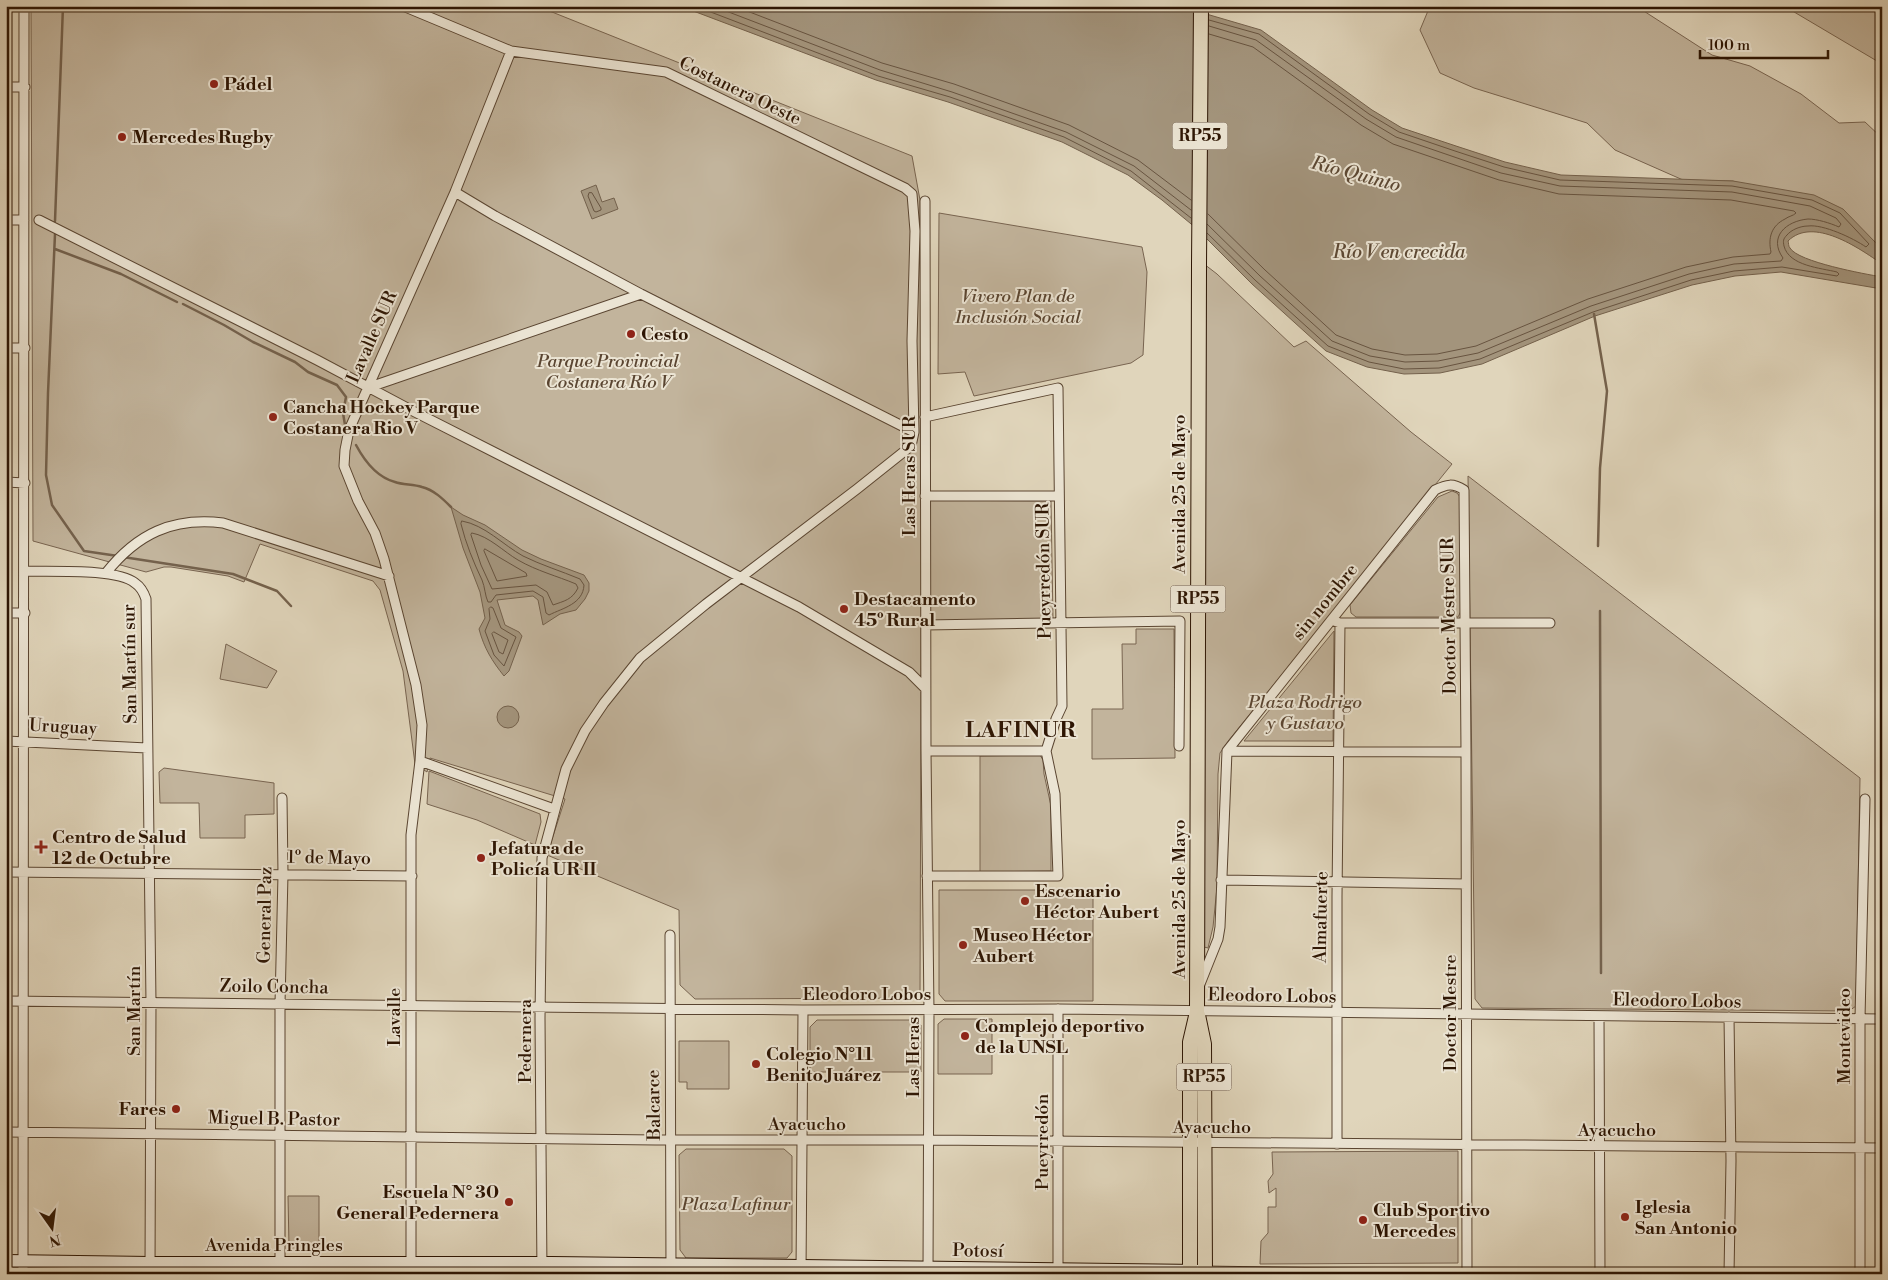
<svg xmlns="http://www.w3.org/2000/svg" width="1888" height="1280" viewBox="0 0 1888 1280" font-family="'Libre Bodoni',serif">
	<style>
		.green { fill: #c2b49c; stroke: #786450 }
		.water { fill: #a3947c; stroke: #74614c }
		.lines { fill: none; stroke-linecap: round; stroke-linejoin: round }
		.shore { stroke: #685440; stroke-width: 1 }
		.stream { stroke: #74614c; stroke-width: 2.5 }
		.street-casing { stroke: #5a4531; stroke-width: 11 }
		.secondary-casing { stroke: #2d1503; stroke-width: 14 }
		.primary-casing { stroke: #2d1503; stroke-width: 16 }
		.street { stroke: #ebe4d3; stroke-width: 9 }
		.secondary { stroke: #ebe4d3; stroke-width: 12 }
		.primary { stroke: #e0d5bb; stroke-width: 14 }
		.poi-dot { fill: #8f2418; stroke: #ebe4d3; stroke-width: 2 }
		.labels { text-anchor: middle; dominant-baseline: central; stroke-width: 4; stroke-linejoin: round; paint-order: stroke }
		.shield { fill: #ebe4d3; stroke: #665341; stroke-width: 1 }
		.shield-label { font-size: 16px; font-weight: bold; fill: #2d1503 }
		.poi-label { font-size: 18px; font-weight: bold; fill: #2d1503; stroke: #ebe4d3; text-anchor: start }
		.street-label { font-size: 18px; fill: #2d1503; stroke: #ebe4d3 }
		.park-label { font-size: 18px; font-style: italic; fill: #5a4531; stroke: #ebe4d3 }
		.water-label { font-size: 19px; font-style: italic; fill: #5c4833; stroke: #ebe4d3 }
		.district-label { font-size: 22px; font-weight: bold; letter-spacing: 1px; fill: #2d1503; stroke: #ebe4d3 }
	</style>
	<rect width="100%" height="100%" fill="#e0d5bb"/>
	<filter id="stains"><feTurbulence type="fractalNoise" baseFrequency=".004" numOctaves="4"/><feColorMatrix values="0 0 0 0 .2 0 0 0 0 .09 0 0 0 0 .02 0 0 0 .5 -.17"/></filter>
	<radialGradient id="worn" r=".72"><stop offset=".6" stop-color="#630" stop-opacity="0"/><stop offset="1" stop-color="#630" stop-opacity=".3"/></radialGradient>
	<path class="green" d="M31 6H537L912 156 920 200 922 405 920 998 695 999 680 985 679 910 547 855 565 799 430 758 427 772 415 764 403 671 380 590 373 581 260 544 244 582 228 576 171 567H164L146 572 33 541Z
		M1430 6H1636L1712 55 1750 66 1801 94 1839 123 1865 122 1882 138V247L1733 181 1683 180 1615 150 1587 123 1474 88 1440 73 1420 30Z
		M1784 6H1882V64Z
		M939 213 1142 247 1147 272 1143 355 1131 363 974 396 965 372 938 374Z
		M1204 264 1217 274 1294 347 1306 341 1411 432 1452 464 1229 740 1220 753 1218 774 1217 887 1213 927 1208 948 1204 947Z
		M1468 476 1860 778 1856 1006 1849 1011 1482 1008 1475 999Z
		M1452 491 1457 493 1461 498V611L1458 617H1356L1351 613 1350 605 1438 497Z
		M929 500 1051 501 1053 619 930 621Z
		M1136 629H1174L1175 758 1092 759V709H1123L1122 644H1136Z
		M1334 631 1333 741H1244Z
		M226 644 277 671 267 688 220 679Z
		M1040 755 1043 760 1044 774 1051 806V871L980 872V756Z
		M164 768 274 783V814L245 815V838H200L199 803H160L159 772Z
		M429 771 540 814 541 822 535 845 477 820 427 804Z
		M939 890H1093V1001H945L939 994Z
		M944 1019H992V1074H938V1024Z
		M817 1020H916L921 1025V1072H810V1027Z
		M679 1041H729V1089H687V1082H679Z
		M686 1149H784L792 1156V1252L787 1258H686L680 1250 679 1155Z
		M1458 1151V1263L1260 1264 1261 1241 1268 1233V1207H1276V1188L1269 1193 1268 1181 1273 1174 1272 1152Z
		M288 1196H319V1252L296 1251 289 1247Z"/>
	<path class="water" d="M680 6H1179L1261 30 1372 110 1402 128 1456 146 1505 162 1561 175 1733 181 1814 195 1843 209 1875 242 1882 247V264C1859 248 1813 216 1788 241 1789 243 1788 246 1790 248 1798 262 1865 274 1882 277V289L1781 272 1735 276 1692 285 1595 316 1482 364 1440 373 1404 374 1367 367 1326 351 1252 284 1196 228 1162 200 1128 175 1062 142 948 102 876 80Z
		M596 185 602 202 614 198 618 209 592 219 581 191Z
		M451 507 463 515 485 525 522 550 541 559 584 575 589 583V591L585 599 576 610 560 614 543 625 538 600 533 596 497 600 505 625 519 632 522 636 509 671 504 676C492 661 484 648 479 629L485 618 480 592 463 548Z
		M497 717a11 11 0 1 1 22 0a11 11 0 1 1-22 0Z"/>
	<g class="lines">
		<path class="shore" d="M695 6 878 76 950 97 1064 137 1131 171 1191 218
			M713 6 880 70 952 92 1066 132 1134 166 1191 210
			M734 6 882 63 954 84 1069 125 1138 160 1191 200
			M592 193 601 208V210L596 212 594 211 588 196 589 193Z
			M1208 214 1265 270 1336 335 1372 349 1405 355 1437 354 1476 346 1588 299 1686 267 1733 257 1770 254 1771 252C1768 238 1771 226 1785 219 1789 216 1793 216 1796 213L1794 211 1731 200 1559 194 1499 180 1393 144 1361 125 1253 47 1209 34
			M1207 224 1260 276 1332 341 1370 356 1405 362 1438 361 1478 353 1591 306 1689 274 1734 264 1781 261 1783 258C1768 237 1786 221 1808 219 1817 219 1830 223 1839 227L1841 224 1836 218 1810 206 1732 192 1560 186 1501 173 1396 137 1366 119 1256 40 1209 26
			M1207 233 1255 280 1328 346 1369 362 1404 369 1439 368 1480 359 1593 312 1691 280 1734 271 1782 267 1837 276 1839 274 1837 272C1821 268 1789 266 1784 246 1783 241 1783 239 1787 235 1791 230 1800 226 1808 226 1823 224 1853 238 1866 247L1869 244 1840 213 1812 200 1732 186 1560 180 1504 167 1455 151 1399 132 1369 114 1259 34 1209 20
			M462 521C485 525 503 545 523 556 541 565 561 571 580 579L584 585C583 604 563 608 549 615L546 613 543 597 533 591 496 595 491 602H488C485 596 485 587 482 580 473 561 466 544 461 524Z
			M472 533C489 536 504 552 518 560 537 571 557 576 576 584L578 588C572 600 564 601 553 605L547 592 536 585 492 589 481 565 471 535Z
			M485 549 526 573 527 576 497 581 484 551Z
			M491 607 493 608 501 628 516 637 504 666 494 655 485 631 490 619 489 609Z
			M494 632 508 640 503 654 499 652 492 634Z"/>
		<path class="stream" d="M55 221 63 6
			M55 234 48 393 46 475 52 505 84 551 118 556
			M55 249 121 274 177 302
			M183 304 224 325 253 342 295 362 308 372 337 385 346 397 343 413 345 425
			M1594 314 1607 391 1600 468 1598 546
			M356 445C364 460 376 477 395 482 403 485 413 484 422 487 434 490 443 499 451 507
			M123 557 233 574 277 591 291 606
			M1600 611 1601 973"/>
		<defs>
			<path id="street" d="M403 6 511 51 666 72 905 188 912 194 915 231 912 341 914 432 911 446 857 489 706 604 640 658 604 703 585 731 566 769 542 858 540 1018 542 1274
				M6 87H25
				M455 192 495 216 641 294 914 432
				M925 201 926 751 929 1011 928 1274
				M6 220H24
				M39 220 317 360 413 411 799 607 909 672 925 688
				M6 348H25
				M367 388 641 294
				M925 417 1058 388 1062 706 1056 719 1046 751
				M6 482 25 483
				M925 496H1059
				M24 571C49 572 117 568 135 583 141 587 144 593 146 599L151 1002 150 1274
				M106 573C137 534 172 517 223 523L389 576
				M6 613H25
				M1334 621 1340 623H1550
				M925 625 1180 621 1179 746
				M6 741 147 748
				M926 751H1046
				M1227 751 1435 490C1447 484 1453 483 1464 490L1466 752 1467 1274
				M1227 751 1466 752
				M420 761 554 809
				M6 872 412 876
				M927 876H1058L1055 794 1046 751
				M1221 880 1466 884
				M670 935 671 1274
				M1200 984 1218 939 1220 927 1227 751
				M6 1001 803 1010 1058 1009 1882 1019
				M1058 1009V1274
				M1599 1016 1600 1274
				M1729 1017 1731 1161 1729 1274
				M6 1132 656 1140H928L1882 1148
				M1337 1144V897L1340 623
				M1205 1271 1414 1274
				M23 1274 24 6
				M280 1274V1004L283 874 282 798
				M411 1274V835L420 761 422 725 416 685 384 559 375 533 358 501 344 466 345 450 349 430 455 192 511 51
				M801 1274 803 1010
				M1860 1274V1019L1865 799"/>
			<path id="secondary" d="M6 1261 150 1263H552L1199 1271"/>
			<path id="primary" d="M1198 1015 1204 1044 1205 1274
				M1190 1274V1042L1197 1012 1199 265 1201 6"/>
		</defs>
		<use href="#street" class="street-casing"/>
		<use href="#secondary" class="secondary-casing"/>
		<use href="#primary" class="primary-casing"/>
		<use href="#street" class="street"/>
		<use href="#secondary" class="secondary"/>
		<use href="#primary" class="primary"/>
	</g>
	<g class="poi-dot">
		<circle cx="214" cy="84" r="5"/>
		<circle cx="122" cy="137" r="5"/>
		<circle cx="631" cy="334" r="5"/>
		<circle cx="273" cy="417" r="5"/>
		<circle cx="844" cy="609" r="5"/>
		<path d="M38.5 839.5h5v5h5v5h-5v5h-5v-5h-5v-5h5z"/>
		<circle cx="481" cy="858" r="5"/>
		<circle cx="1025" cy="901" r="5"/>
		<circle cx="963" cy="945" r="5"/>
		<circle cx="965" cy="1036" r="5"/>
		<circle cx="756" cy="1064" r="5"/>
		<circle cx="176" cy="1109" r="5"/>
		<circle cx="509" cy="1202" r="5"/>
		<circle cx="1625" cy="1217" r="5"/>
		<circle cx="1363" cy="1220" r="5"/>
	</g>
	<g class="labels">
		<g class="shield">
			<rect x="1172.5" y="122.5" width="55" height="27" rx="4"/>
			<rect x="1170.5" y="585.5" width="55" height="27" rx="4"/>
			<rect x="1176.5" y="1063.5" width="55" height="27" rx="4"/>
		</g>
		<g class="shield-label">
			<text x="1200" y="136">RP55</text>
			<text x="1198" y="599">RP55</text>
			<text x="1204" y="1077">RP55</text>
		</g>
		<g class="poi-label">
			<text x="224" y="84">Pádel</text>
			<text x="132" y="137">Mercedes Rugby</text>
			<text x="641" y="334">Cesto</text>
			<text x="283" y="407">Cancha Hockey Parque<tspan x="283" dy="21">Costanera Rio V</tspan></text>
			<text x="854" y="599">Destacamento<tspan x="854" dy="21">45º Rural</tspan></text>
			<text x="52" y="837">Centro de Salud<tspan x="52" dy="21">12 de Octubre</tspan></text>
			<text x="491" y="848">Jefatura de<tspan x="491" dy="21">Policía UR II</tspan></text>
			<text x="1035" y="891">Escenario<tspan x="1035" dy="21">Héctor Aubert</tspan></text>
			<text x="973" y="935">Museo Héctor<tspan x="973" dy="21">Aubert</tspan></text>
			<text x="975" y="1026">Complejo deportivo<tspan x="975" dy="21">de la UNSL</tspan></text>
			<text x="766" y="1054">Colegio N°11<tspan x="766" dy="21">Benito Juárez</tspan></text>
			<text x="166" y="1109" text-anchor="end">Fares</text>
			<text x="499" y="1192" text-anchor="end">Escuela N° 30<tspan x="499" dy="21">General Pedernera</tspan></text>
			<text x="1635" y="1207">Iglesia<tspan x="1635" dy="21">San Antonio</tspan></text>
			<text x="1373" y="1210">Club Sportivo<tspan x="1373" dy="21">Mercedes</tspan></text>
		</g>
		<g class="street-label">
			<text transform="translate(740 91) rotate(26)">Costanera Oeste</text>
			<text transform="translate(372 337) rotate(-66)">Lavalle SUR</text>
			<text transform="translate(909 476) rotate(-90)">Las Heras SUR</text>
			<text transform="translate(1179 494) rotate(-90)">Avenida 25 de Mayo</text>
			<text transform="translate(1044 571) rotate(-91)">Pueyrredón SUR</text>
			<text transform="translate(1325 602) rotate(-51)">sin nombre</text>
			<text transform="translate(1449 616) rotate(-91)">Doctor Mestre SUR</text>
			<text transform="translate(130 664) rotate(-91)">San Martín sur</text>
			<text transform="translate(63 727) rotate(3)">Uruguay</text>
			<text transform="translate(329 858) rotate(1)">1º de Mayo</text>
			<text transform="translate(1179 899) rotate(-90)">Avenida 25 de Mayo</text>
			<text transform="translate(265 915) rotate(-89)">General Paz</text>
			<text transform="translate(1321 917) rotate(-89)">Almafuerte</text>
			<text transform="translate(274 987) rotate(1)">Zoilo Concha</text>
			<text x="867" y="994">Eleodoro Lobos</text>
			<text transform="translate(1272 996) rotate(1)">Eleodoro Lobos</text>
			<text transform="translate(1677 1001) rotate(1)">Eleodoro Lobos</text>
			<text transform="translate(134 1011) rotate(-90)">San Martín</text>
			<text transform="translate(1450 1013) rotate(-90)">Doctor Mestre</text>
			<text transform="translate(394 1017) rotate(-90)">Lavalle</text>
			<text transform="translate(1844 1036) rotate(-90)">Montevideo</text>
			<text transform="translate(525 1041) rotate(-90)">Pedernera</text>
			<text transform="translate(913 1057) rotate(-90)">Las Heras</text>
			<text transform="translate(654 1105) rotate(-91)">Balcarce</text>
			<text transform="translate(274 1119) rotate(1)">Miguel B. Pastor</text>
			<text x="807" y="1124">Ayacucho</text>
			<text x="1212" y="1127">Ayacucho</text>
			<text x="1617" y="1130">Ayacucho</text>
			<text transform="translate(1042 1142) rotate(-90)">Pueyrredón</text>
			<text x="274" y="1245">Avenida Pringles</text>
			<text transform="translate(978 1251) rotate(1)">Potosí</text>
		</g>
		<g class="park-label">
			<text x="1018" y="296">Vivero Plan de<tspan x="1018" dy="21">Inclusión Social</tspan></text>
			<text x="608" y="361">Parque Provincial<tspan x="608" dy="21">Costanera Río V</tspan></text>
			<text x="1305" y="702">Plaza Rodrigo<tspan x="1305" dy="21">y Gustavo</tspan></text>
			<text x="736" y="1204">Plaza Lafinur</text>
		</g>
		<g class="water-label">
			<text transform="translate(1356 174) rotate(15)">Río Quinto</text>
			<text x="1399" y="252">Río V en crecida</text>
		</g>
		<g class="district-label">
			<text x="1021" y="730">LAFINUR</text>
		</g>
	</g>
	<rect width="1888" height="1280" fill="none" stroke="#e0d5bb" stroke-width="25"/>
	<rect x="8" y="8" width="1873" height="1265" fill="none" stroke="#2d1503" stroke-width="2.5"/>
	<rect x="12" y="12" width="1863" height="1255" fill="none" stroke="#2d1503"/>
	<g transform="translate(52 1228) rotate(166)" stroke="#ebe4d3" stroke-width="4" paint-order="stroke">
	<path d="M0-4L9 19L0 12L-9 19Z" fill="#2d1503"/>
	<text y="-8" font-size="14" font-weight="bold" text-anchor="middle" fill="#2d1503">N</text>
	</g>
	<path d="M1700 50v8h128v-8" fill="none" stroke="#2d1503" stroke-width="2.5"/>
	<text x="1708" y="50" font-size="15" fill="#2d1503" stroke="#ebe4d3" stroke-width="4" paint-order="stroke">100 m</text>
	<rect width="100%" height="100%" filter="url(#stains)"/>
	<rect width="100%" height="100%" fill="url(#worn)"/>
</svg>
